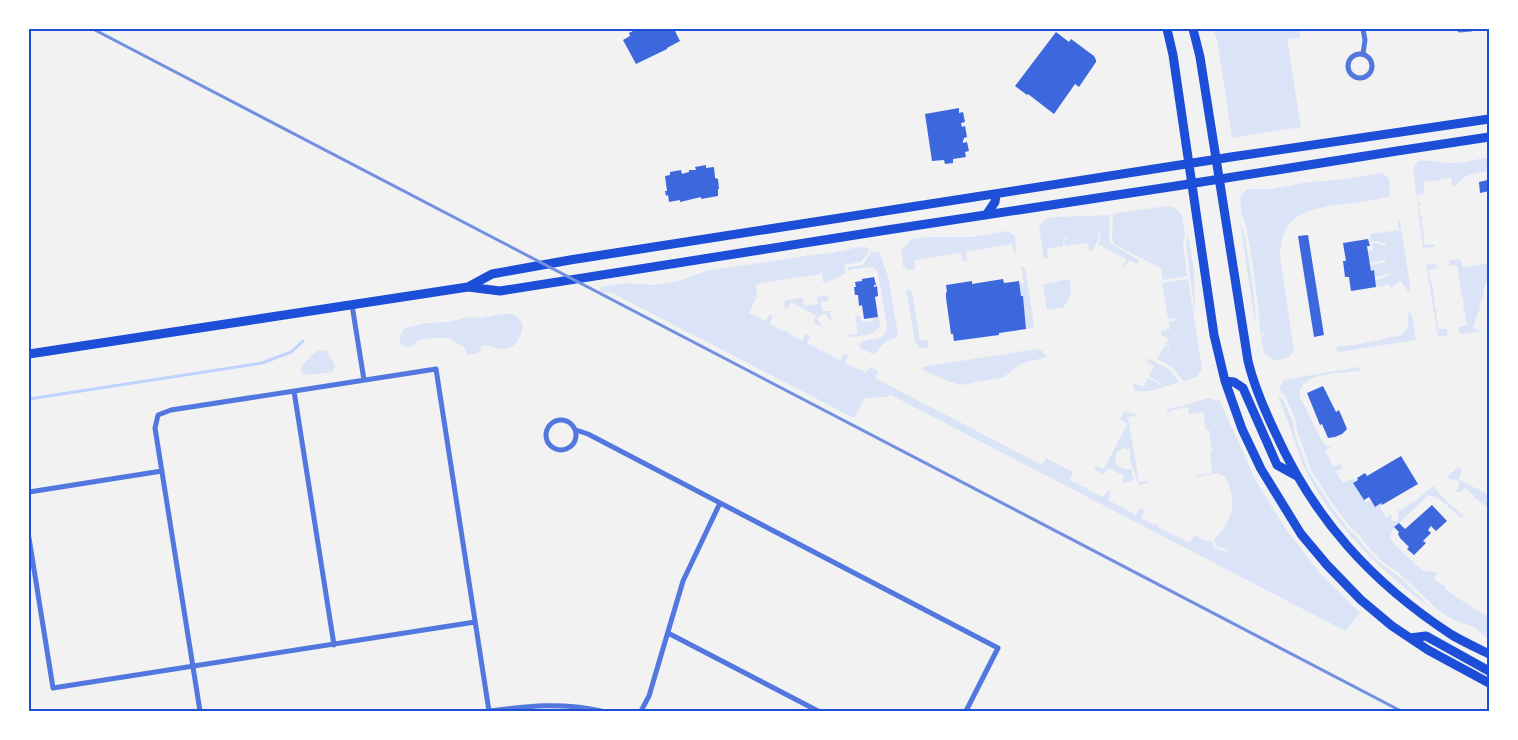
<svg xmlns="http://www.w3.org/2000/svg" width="1518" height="740" viewBox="0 0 1518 740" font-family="'Work Sans',sans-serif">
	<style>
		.green { fill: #dbe4f7 }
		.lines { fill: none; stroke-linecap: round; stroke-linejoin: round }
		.stream { stroke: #bfd3fe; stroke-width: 3 }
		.building { fill: #3d67dc }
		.minor { stroke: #5277de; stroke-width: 5 }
		.secondary { stroke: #1d4ed8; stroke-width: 9 }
		.rail { stroke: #7290e2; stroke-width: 3 }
		.neatline { fill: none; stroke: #1d4ed8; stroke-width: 2 }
	</style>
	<rect width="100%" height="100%" fill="#f2f2f2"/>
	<path class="green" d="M1213 29H1308L1300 32V38L1287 39 1301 127 1232 138 1217 39Z
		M1489 157V171L1466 176 1455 186 1452 185 1451 178 1440 179 1438 182 1435 180 1423 182 1425 193 1417 195 1418 202 1421 203 1419 206 1420 215 1423 217 1421 220 1423 231 1425 233 1423 235 1425 245 1434 244V247L1423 248 1413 169 1418 161C1430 159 1442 164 1454 163 1465 163 1478 159 1489 157Z
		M1381 173 1389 178 1390 196C1373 201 1355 202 1337 205 1303 210 1282 216 1280 255L1294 351 1289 357 1273 361 1272 358 1264 353 1261 336 1264 335V333L1260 334V332L1259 313 1252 261 1246 226 1242 216 1240 197 1247 189H1272L1308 182 1337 180Z
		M1166 206 1174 207 1182 215 1185 235 1183 243 1187 276 1162 280V271L1160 268 1114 244 1112 238 1113 214Z
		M1110 215 1109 238 1110 243 1139 260 1137 264 1129 260 1125 267H1123L1126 259 1098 244 1101 239 1099 231H1098L1099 239 1092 251 1089 250 1088 243 1065 246 1064 242 1067 238 1066 237 1063 242V246L1047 249 1048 258 1044 259 1041 243 1043 241 1041 240 1039 227 1045 219 1056 217Z
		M1397 219 1400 222 1411 290 1409 292 1400 281 1392 288 1389 285 1376 287 1375 280 1383 278 1388 274 1387 273 1382 276 1375 277 1374 271H1371L1370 265 1386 262 1385 260 1369 263 1367 251 1373 250 1372 244 1376 243 1385 246 1386 244 1376 241 1371 242 1370 234 1399 230Z
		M1240 221C1245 229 1258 312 1255 323Z
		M1008 231 1015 236 1016 254 1014 253 1012 244 966 252 967 261H963L961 253 915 260V269L908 270 903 266 901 248H904L911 239 926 237H971Z
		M1188 235 1194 271 1195 317 1186 243Z
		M866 247 870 250 861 262 844 265 846 273 827 283 823 282 821 266V274L756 284 757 296 756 297 750 295 756 298 749 313 765 321 769 315H771L773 316 770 324 783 331H787L788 333 802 341 806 334H808L810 336 807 343 821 351 824 350 826 353 840 360 844 354H846L848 356 845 363 859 370H862L865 373 870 367 878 371 875 378 1042 465 1047 457 1048 459 1073 472 1070 480 1085 488 1087 487 1088 490 1103 497 1108 490 1111 493 1108 500 1121 507H1124L1125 509 1136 515 1139 509 1143 508 1144 511 1141 518 1155 525 1157 523 1158 527 1190 543 1194 535 1204 540 1212 541 1214 548 1228 552 1229 550 1216 546 1214 539C1222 533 1230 519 1232 509 1234 501 1230 477 1220 474 1213 473 1204 476 1197 477L1196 475 1212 473 1210 453 1212 452 1209 430H1206L1203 412 1189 414 1188 407 1171 410 1170 412H1167V409L1185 405 1209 398 1217 401 1219 399 1256 481 1285 528 1319 572 1360 613 1345 631 891 395 885 397 865 398 854 418 612 293H605L599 290 601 287 629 283 654 285 678 281 706 271 819 254C836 254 849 247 866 247Z
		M872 251 875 253 879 251 888 276 898 334C895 340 890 339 885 343 879 346 879 352 873 354L860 348 859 345 862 341 882 337 885 333 887 327 878 274 877 271 872 267 853 269 848 271V267L863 265Z
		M1460 259 1463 267 1485 264H1489V271L1486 281 1487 283 1485 284 1483 295 1484 297 1482 298 1479 308 1480 310 1478 312 1473 328 1479 330V332L1462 334 1459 332V327L1467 325 1464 308 1462 307 1464 305 1462 294 1460 293 1461 291 1460 281 1457 279 1459 277 1457 265 1449 266V262L1450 260Z
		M1435 263 1437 268 1429 270 1431 282 1433 283 1432 285 1434 297 1436 298 1434 300 1435 309 1438 311 1436 313 1438 329H1446L1448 334 1446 336 1438 337 1426 264Z
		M1021 265 1025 268 1034 325 1032 328 1026 329 1023 296H1021L1019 284 1024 283Z
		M1070 279 1071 294 1064 307 1047 310 1043 284Z
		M1188 279 1202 368 1197 377 1183 381 1172 367 1157 359 1165 345 1169 348 1170 346 1165 344 1168 339 1161 335V331L1170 329 1169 322 1176 320 1175 318 1168 319 1162 283Z
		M906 289 912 291 920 340H928L929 345 927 348H920L915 342Z
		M823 295 827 296 829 299 828 301 821 302 822 311H830L832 321H830L825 313 817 318 823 328 813 322 816 316 791 302 787 309 784 306 783 304 786 300 801 298 803 299 804 306 818 304 817 297Z
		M1408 312 1412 315 1416 340 1340 352 1336 350 1337 346 1355 345 1401 335C1410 328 1408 322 1408 312Z
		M501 314C514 314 516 314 523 325 521 337 516 350 501 349 494 348 490 344 482 346L478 353 467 355 465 348 449 338H432L419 340 411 347H405L400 343V336L403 330 407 327 428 323 448 322 469 317 481 318Z
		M860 315 862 322 873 321V318L879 317C879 318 880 324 880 325 878 336 856 336 847 337L846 335 858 333 855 316Z
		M1037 349 1042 351 1047 357 1020 364 1004 377 961 385 947 381 923 370 922 367Z
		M318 350 327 351 335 365 333 371 326 373 304 375 300 369C302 364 314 354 318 350Z
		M1148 358 1171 371 1179 382C1164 387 1151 393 1135 391L1133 386 1134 383 1143 387 1148 378 1161 385 1162 384 1149 376 1154 366 1147 362Z
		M1359 367 1360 371C1342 373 1309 372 1300 389V397L1322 441 1325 445 1331 447 1325 451 1328 457 1330 458V461L1334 467 1340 464 1342 466V468L1336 472 1343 483 1353 478 1355 481 1353 483 1366 502 1370 500 1375 507 1381 503V509L1386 518 1392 514 1391 521H1398V511L1415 501 1433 486 1448 503 1464 516 1462 518C1450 511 1441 494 1427 496L1392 530 1390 538 1394 544 1423 571 1437 572 1434 579 1446 587 1445 589 1473 608 1489 617V639L1474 627 1454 620 1438 610 1399 573 1384 563 1369 548 1360 536 1350 527 1335 507 1312 472 1297 431 1295 418 1285 396 1279 389 1284 380 1288 379Z
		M1278 397 1283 399 1293 422 1294 432 1308 471 1333 509 1348 529 1356 536 1366 549 1380 563 1402 579 1431 608C1383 573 1334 526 1307 473 1300 460 1297 446 1292 433 1288 421 1283 409 1278 397Z
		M1124 412 1135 413 1136 416 1128 417 1139 482 1147 481V483L1139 485 1130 461V449H1126V447L1117 452C1112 463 1119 471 1131 469L1134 480 1122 483 1124 476 1108 468 1103 475 1094 469 1096 466 1104 469 1127 424 1120 419Z
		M1458 467 1462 471 1459 479 1477 489 1480 488V491L1489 495V509L1477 499H1474V496L1465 488 1459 493 1455 490 1458 489 1460 481 1446 478Z"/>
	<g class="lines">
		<path class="stream" d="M29 399 262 363 291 352 303 341"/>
	</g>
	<path class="building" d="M637 29H639L640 31 644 29H674L680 41 667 48V49L636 64 623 40 630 36 629 33Z
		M1056 32 1069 42 1071 39 1094 56 1096 60V62L1079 87 1075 84 1054 114 1028 94 1027 95 1015 86Z
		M959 108V113L963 112 965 122 961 123 962 127 965 126 967 137 964 138 963 141V143L967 142 969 151 965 152 966 157 953 159V163L945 164 944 160 932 161 925 114Z
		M706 165V168L714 167 715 178 718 179 719 189H718V196L701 199V197L680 202V200L669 202 668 195 666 196 665 191H667L665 176 670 175V172L681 170 682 174 689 172V170H696L695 167Z
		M1488 180 1489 191 1480 193 1479 182Z
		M1308 235 1324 335 1314 337 1298 236Z
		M1368 239 1370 246H1367L1370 265 1371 271 1374 270 1376 287 1351 291 1349 277H1345L1343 261H1346L1343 243Z
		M874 277 876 285H874V287L877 286 878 296 875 297 878 317 864 319 862 305 859 306 858 295H855L854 287H856L855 282 862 281V279Z
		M1003 279 1004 283 1019 281 1021 296H1023L1026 329 999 333V335L954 341 953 334H951L946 298V292H947L946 285 972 281V284Z
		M1323 386 1336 412 1339 410 1347 429 1342 434 1335 437 1328 438 1322 424 1320 425 1307 393Z
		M1401 456 1418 484 1382 505 1381 503 1375 507 1369 497 1364 500 1353 483 1358 480 1357 478 1365 473 1367 476Z
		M1432 505 1447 521 1436 531 1431 526 1428 530 1431 533 1423 541 1426 543 1414 555 1407 549 1409 547 1400 538 1398 534 1399 532 1394 527 1399 523 1405 529Z"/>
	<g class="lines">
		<path class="minor" d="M1363 29 1365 40 1363 54
			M1460 29V30L1471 29
			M1348 66a12 12 0 1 1 24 0a12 12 0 1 1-24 0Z
			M352 305 364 380
			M294 391 334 645
			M546 435a15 15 0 1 1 30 0a15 15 0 1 1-30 0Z
			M576 430 588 434 998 648 966 711
			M29 492 162 471
			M29 538 53 688 475 622
			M668 633 818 711
			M200 711 155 428 158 415 171 410 436 369 489 711
			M489 711C529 706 561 702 601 711
			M641 711 649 696 683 581 720 503"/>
		<path class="secondary" d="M1167 29 1173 55 1214 335 1225 381 1242 429 1261 469 1301 534 1327 565 1361 600 1392 626 1428 650 1489 683
			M1193 29 1200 57 1248 361C1254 386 1264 409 1275 432 1314 519 1372 583 1452 635 1464 642 1477 648 1489 654
			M986 215 995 202 996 195
			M468 287 492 274 570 260 1231 157 1489 119
			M29 354 468 287 500 291 887 230 1176 186 1397 151 1489 137
			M1225 381 1234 382 1243 388 1277 465 1297 476
			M1410 638 1426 636 1489 671"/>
		<path class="rail" d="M93 29 1401 711"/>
	</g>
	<rect width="1518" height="740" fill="none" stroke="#ffffff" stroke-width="60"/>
	<rect x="30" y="30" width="1458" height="680" class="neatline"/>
</svg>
